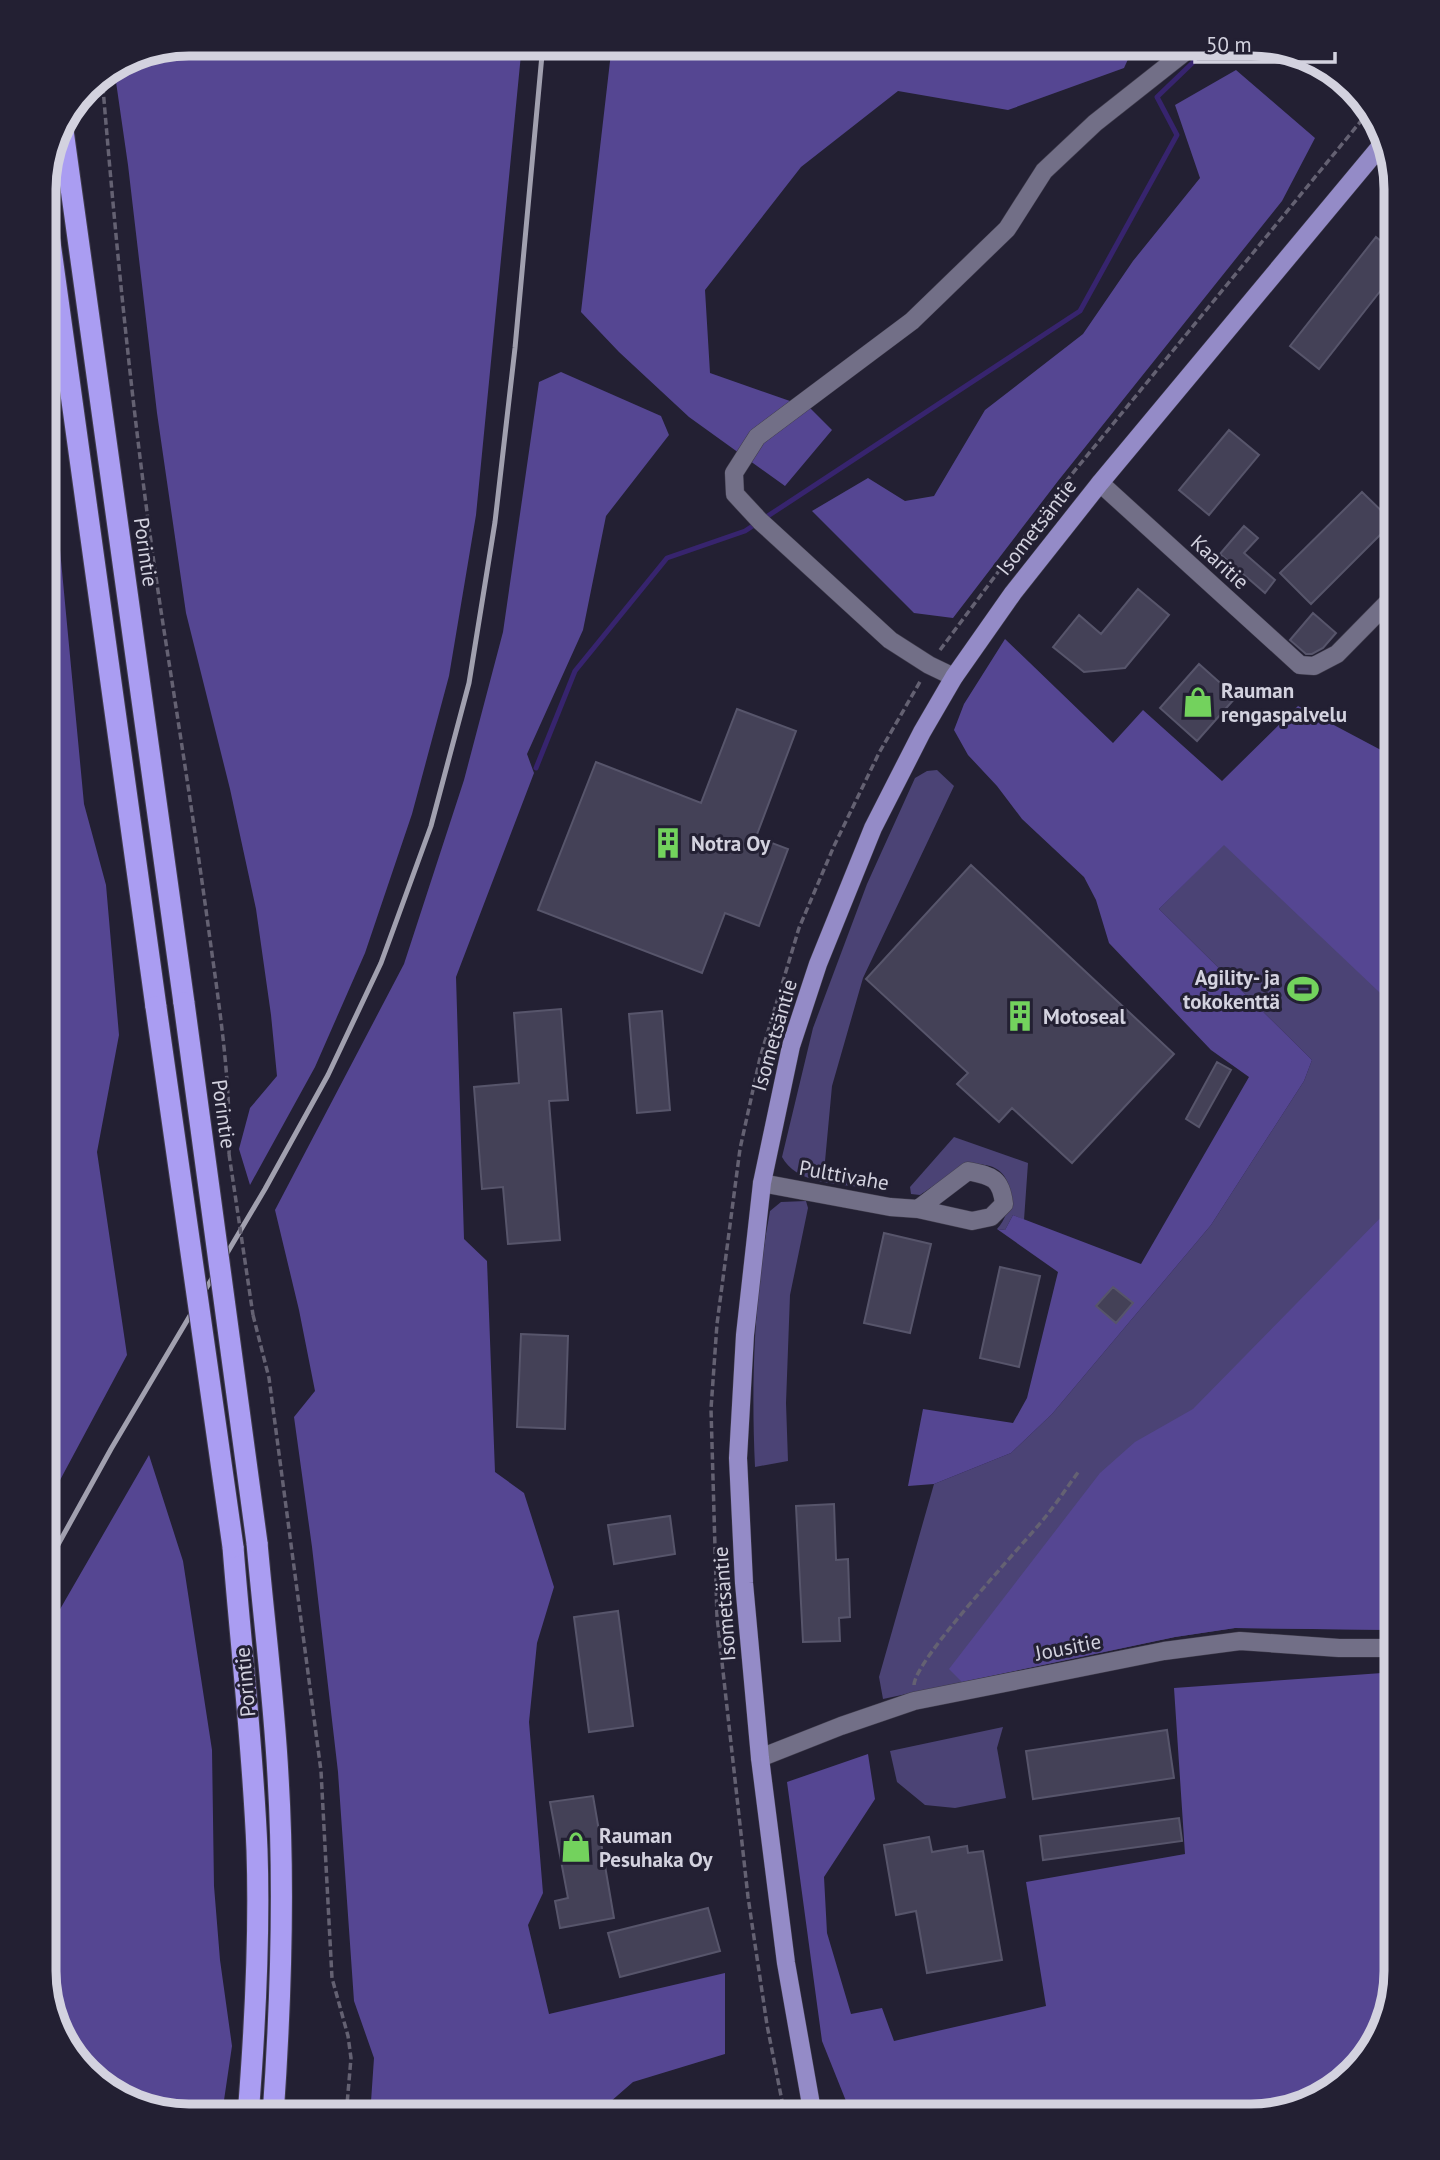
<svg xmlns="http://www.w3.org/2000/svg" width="1440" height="2160" viewBox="0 0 1440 2160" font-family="'PT Sans',sans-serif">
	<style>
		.green { fill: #4b4375 }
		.forest { fill: #554692 }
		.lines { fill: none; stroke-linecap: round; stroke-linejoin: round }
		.stream { stroke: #37246e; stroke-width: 5 }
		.building { fill: #444157; stroke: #57556b; stroke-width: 2 }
		.minor-casing { stroke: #403d4d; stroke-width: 19 }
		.major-casing { stroke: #403d4d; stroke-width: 19 }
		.highway-casing { stroke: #403d4d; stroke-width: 23 }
		.path { stroke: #646172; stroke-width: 3.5; stroke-dasharray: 7 3.5; stroke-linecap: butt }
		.minor { stroke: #726f87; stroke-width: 18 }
		.major { stroke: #948bc7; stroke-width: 18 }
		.highway { stroke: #aa9df2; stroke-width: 21 }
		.rail { stroke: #a1a0af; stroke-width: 5 }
		.highway-bridge-casing { stroke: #403d4d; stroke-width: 23; stroke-linecap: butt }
		.path-bridge { stroke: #646172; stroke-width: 3.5; stroke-dasharray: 7 3.5; stroke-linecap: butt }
		.highway-bridge { stroke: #aa9df2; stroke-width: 21 }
		.labels { text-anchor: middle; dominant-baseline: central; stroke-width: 6; stroke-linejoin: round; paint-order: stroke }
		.street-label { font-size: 21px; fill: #d3d2df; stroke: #232033 }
		.poi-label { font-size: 21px; font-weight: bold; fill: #d3d2df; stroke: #232033; text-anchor: start }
		.rim { fill: none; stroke: #d3d2df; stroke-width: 9 }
	</style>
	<rect width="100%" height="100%" fill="#232033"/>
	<path class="green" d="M937 770 954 786 863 978 832 1086 824 1172 868 1181 866 1185 859 1187C832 1183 796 1183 782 1157L813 1028 867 884 915 778 927 771Z
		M1396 820V1630L1235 1628 1175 1637 883 1699 879 1677 934 1484 1011 1453 1052 1414 1211 1225 1304 1081 1312 1060 1159 909 1224 844Z
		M954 1137 1028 1163 1024 1220 1013 1215 1005 1230 997 1229C1019 1204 1014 1159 972 1165 959 1166 933 1187 920 1195L911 1194 910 1187Z
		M806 1201 808 1208 790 1295 786 1403 788 1461 755 1467C751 1382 754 1295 770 1211L781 1202Z
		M1003 1727 997 1748 1006 1798 955 1808 925 1805 897 1782 890 1751Z"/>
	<path class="forest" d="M189 44H522L476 515 449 676 412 814 365 953 315 1067 250 1185 239 1149 250 1108 277 1076 271 1015 256 909 230 789 186 613 157 413 128 165 114 68 134 55Z
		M612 44H1135L1124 68 1008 110 898 91 801 167 705 290 710 373 810 408 832 430 785 486 689 417 619 352 581 312Z
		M1236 70 1315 138 1282 201 1058 481 953 618 914 613 812 511 868 478 905 501 934 496 985 410 1083 334 1133 261 1200 178 1175 105Z
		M561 372 661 416 669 435 606 516 583 630 527 754 534 773 456 977 464 1239 487 1261 495 1472 524 1493 554 1587 537 1643 529 1722 543 1893 528 1925 549 2014 725 1973V2054L633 2082 594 2116H370L374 2058 354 2001 338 1772 312 1547 294 1417 315 1391 299 1310 275 1210 404 964 464 780 503 632 539 382Z
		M44 400 48 423 84 804 106 885 119 1035 97 1152 127 1355 44 1510Z
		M1005 639 1113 743 1143 710 1222 781 1298 706 1396 758V1008L1224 845 1159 909 1312 1060 1304 1081 1211 1225 1052 1414 1011 1453 934 1484 908 1486 923 1409 1013 1423 1027 1398 1058 1272 997 1229 1005 1230 1013 1215 1141 1264 1249 1077 1211 1050 1109 943 1096 900 1084 877 1022 819 997 786 968 755 954 730 964 704Z
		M1396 1202V1630L1235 1628 1175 1637 962 1682 949 1669 1100 1473 1135 1442 1193 1409Z
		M149 1455 183 1561 212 1750 214 1886 220 1960 232 2046 223 2107 220 2116C187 2116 173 2121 147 2097L139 2104 116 2097 63 2043 44 1971V1637Z
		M1396 1672V1972L1377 2044 1323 2097 1252 2116H852L822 2041 787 1782 868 1754 875 1799 824 1877 827 1933 851 2014 882 2008 894 2041 1046 2006 1026 1882 1185 1854 1174 1688Z"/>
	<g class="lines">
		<path class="stream" d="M536 768 575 671 667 558 745 531 1080 311 1177 135 1157 97 1209 47 1207 44"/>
	</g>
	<path class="building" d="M1376 237 1396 253V271L1319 369 1290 346Z
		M1229 430 1259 455 1209 515 1179 490Z
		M1362 492 1393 522 1311 604 1280 573Z
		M1244 526 1258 538 1244 553 1275 580 1265 593 1220 554Z
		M1138 589 1169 615 1125 668 1084 672 1053 647 1079 615 1101 634Z
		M1313 613 1336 633 1323 648 1312 654H1306L1290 640Z
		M1199 664 1236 697 1197 741 1160 708Z
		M737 709 796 731 756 837 788 849 759 926 725 913 702 973 538 910 596 762 701 803Z
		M971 865 1174 1054 1072 1163 1012 1108 999 1122 957 1084 968 1073 866 979Z
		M561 1009 568 1100 549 1101 560 1240 508 1244 503 1187 482 1189 474 1087 519 1083 514 1013Z
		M662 1011 670 1110 637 1113 629 1014Z
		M1217 1062 1231 1070 1199 1127 1186 1119Z
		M884 1233 931 1244 910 1333 864 1323Z
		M1000 1267 1040 1276 1019 1367 980 1358Z
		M1113 1287 1133 1303 1116 1323 1096 1306Z
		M521 1334 568 1336 565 1429 517 1427Z
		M834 1504 836 1560 848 1559 850 1617 839 1618 840 1641 803 1642 796 1506Z
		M670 1516 675 1554 614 1564 608 1525Z
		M618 1611 633 1726 589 1732 574 1617Z
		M1167 1730 1174 1778 1033 1799 1026 1751Z
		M593 1796 614 1918 560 1928 555 1901 568 1898 550 1802Z
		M1179 1818 1182 1841 1043 1860 1040 1836Z
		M929 1837 932 1852 967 1846 968 1853 983 1851 1002 1960 927 1973 916 1911 896 1915 884 1845Z
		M708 1908 720 1951 620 1977 608 1933Z"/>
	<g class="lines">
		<defs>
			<path id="minor" d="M1100 483 1300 665 1314 666 1337 654 1396 594
				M954 677 929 665 890 640 760 521 735 494 734 473 757 437 912 321 1007 229 1044 171 1095 123 1195 44
				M762 1183 890 1207 918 1209 972 1221 991 1217 1004 1204C1001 1177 991 1176 968 1171L918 1209
				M760 1758 841 1726 914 1701 1164 1651 1240 1641 1339 1648H1396"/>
			<path id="major" d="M813 2116 786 1963 760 1758 744 1583 738 1458 745 1335 762 1183 791 1046 818 964 873 828 922 732 954 677 1013 593 1100 483 1384 142"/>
			<path id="highway" d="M62 123 184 1003
				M44 199 156 1007
				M257 1543C264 1621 274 1699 278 1776 285 1890 281 2002 273 2116
				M233 1547C241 1648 253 1749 257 1850 260 1938 255 2028 248 2116"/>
		</defs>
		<use href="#minor" class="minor-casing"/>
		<use href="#major" class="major-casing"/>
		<use href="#highway" class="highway-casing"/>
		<path class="path" d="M102 76C117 258 135 442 163 624 179 726 195 829 209 932 219 1005 231 1080 229 1154
			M940 650 1063 485 1370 110
			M253 1315 269 1378 321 1771 332 1978 348 2036 351 2058 346 2116
			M914 1685C915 1659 1024 1544 1047 1515 1058 1501 1068 1486 1079 1471
			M785 2116 767 2025 748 1897 717 1617 711 1409 717 1324 740 1149 760 1058 799 928 834 846 879 753 921 680"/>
		<use href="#minor" class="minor"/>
		<use href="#major" class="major"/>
		<use href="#highway" class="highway"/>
		<path class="rail" d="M44 1570 111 1449 265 1189 328 1075 381 963 431 826 469 683 495 522 515 348 543 44"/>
		<defs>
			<path id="highway-bridge" d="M184 1003 257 1543
				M156 1007 233 1547"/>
		</defs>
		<use href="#highway-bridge" class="highway-bridge-casing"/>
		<path class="path-bridge" d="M229 1154 253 1315"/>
		<use href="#highway-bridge" class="highway-bridge"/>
	</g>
	<defs>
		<symbol id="shop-bare" viewBox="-9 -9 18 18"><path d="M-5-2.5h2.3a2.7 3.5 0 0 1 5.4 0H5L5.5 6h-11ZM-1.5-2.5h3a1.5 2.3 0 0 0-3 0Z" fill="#73d25d" stroke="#232033" stroke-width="2.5" paint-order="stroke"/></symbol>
		<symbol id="building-bare" viewBox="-9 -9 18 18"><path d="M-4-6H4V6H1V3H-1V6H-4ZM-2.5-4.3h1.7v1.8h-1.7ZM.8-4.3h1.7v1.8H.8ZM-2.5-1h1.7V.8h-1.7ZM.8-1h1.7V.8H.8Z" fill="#73d25d" stroke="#232033" stroke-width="2.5" paint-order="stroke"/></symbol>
		<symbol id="stadium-bare" viewBox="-9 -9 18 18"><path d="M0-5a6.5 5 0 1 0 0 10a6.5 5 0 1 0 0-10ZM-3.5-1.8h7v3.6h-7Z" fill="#73d25d" stroke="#232033" stroke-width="2.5" paint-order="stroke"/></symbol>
	</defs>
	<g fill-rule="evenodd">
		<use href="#shop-bare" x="1176" y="680" width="44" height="44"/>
		<use href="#building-bare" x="646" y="821" width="44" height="44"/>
		<use href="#stadium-bare" x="1281" y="967" width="44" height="44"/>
		<use href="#building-bare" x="998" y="994" width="44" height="44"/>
		<use href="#shop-bare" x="554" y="1825" width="44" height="44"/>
	</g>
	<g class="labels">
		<g class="street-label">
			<text transform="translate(1036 527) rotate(-52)">Isometsäntie</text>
			<text transform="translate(146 552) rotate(82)">Porintie</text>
			<text transform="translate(1220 562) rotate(42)">Kaaritie</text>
			<text transform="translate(774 1035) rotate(-74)">Isometsäntie</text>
			<text transform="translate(224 1114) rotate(82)">Porintie</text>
			<text transform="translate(844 1175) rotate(10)">Pulttivahe</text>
			<text transform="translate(724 1604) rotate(-94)">Isometsäntie</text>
			<text transform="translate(1068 1647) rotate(-11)">Jousitie</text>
			<text transform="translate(245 1682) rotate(-95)">Porintie</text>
		</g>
		<g class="poi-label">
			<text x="1221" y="690">Rauman<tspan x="1221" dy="24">rengaspalvelu</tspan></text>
			<text x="691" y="843">Notra Oy</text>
			<text x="1280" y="977" text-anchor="end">Agility- ja<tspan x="1280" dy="24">tokokenttä</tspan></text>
			<text x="1043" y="1016">Motoseal</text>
			<text x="599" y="1835">Rauman<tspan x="599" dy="24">Pesuhaka Oy</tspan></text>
		</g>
	</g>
	<path d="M0 0H1440V2160H0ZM189 56H1251A133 133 0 0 1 1384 189V1971A133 133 0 0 1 1251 2104H189A133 133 0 0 1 56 1971V189A133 133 0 0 1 189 56Z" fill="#232033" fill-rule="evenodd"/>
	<path class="rim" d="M189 56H1251A133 133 0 0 1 1384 189V1971A133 133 0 0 1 1251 2104H189A133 133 0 0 1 56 1971V189A133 133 0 0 1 189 56Z"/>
	<path d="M1195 52v10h140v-10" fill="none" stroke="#d3d2df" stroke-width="3.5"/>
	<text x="1206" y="52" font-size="21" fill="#d3d2df" stroke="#232033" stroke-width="5" paint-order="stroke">50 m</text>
</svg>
